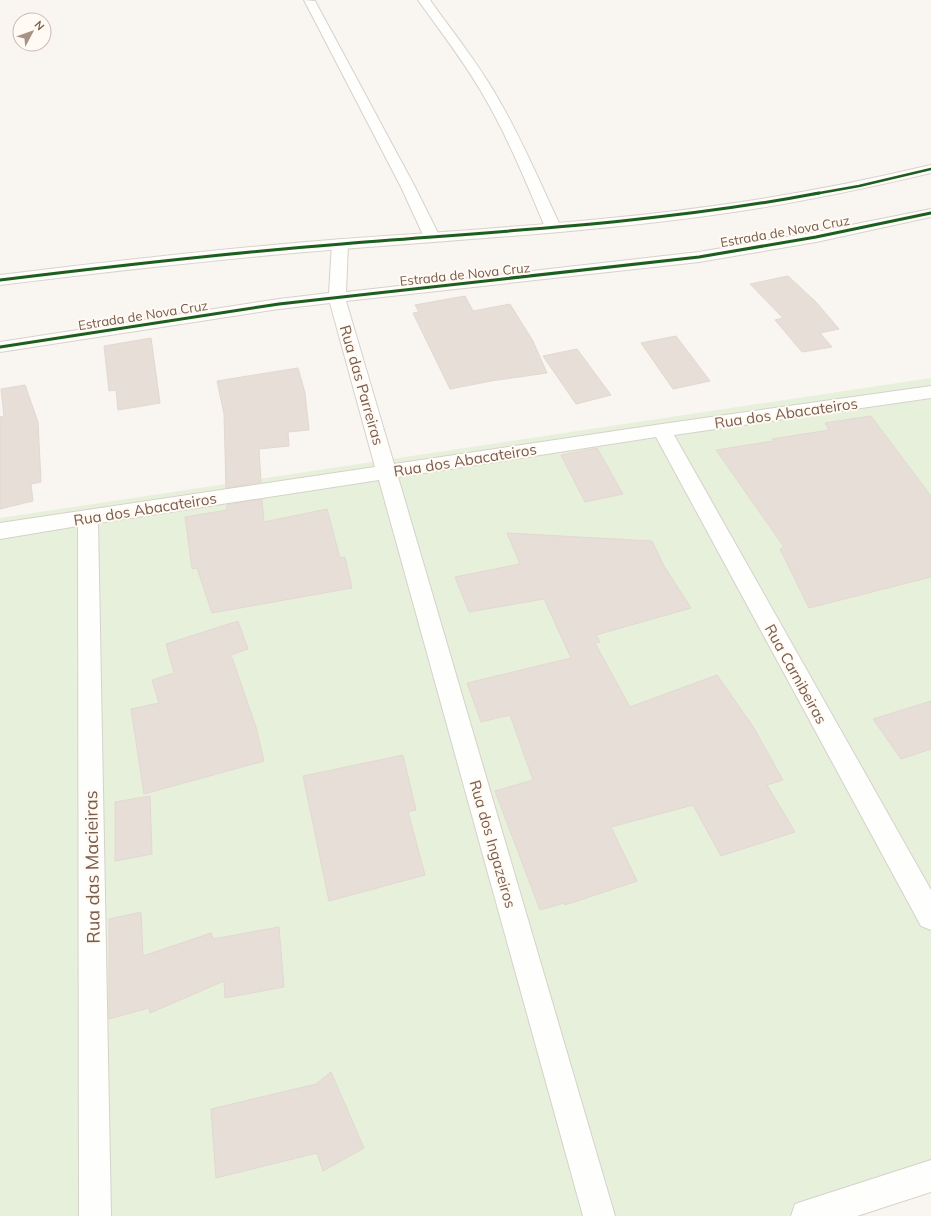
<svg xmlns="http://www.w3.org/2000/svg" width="931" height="1216" viewBox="0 0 931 1216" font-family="Mulish,sans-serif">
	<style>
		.green { fill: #e7f0db }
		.building { fill: #e6ded7; stroke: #e2d8d2 }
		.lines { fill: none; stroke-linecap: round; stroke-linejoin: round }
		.street-casing { stroke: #d7d1cb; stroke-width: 2 }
		.secondary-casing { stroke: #d9d2cb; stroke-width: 2 }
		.street { fill: #fefefd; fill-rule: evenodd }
		.secondary { fill: #fefefd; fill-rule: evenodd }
		.cycleway-far1-casing { stroke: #fffaf3; stroke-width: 4 }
		.cycleway-casing { stroke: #fffaf3; stroke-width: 5 }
		.cycleway-far1 { stroke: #1b5e20; stroke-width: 2.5 }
		.cycleway { stroke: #1b5e20; stroke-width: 3 }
		.labels { text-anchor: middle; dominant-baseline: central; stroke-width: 4; stroke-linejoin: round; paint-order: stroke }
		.far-street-label { font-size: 13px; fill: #7a5c4d; stroke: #fffaf3 }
		.street-label { font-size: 15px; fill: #7a5c4d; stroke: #fffaf3 }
		.near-street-label { font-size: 18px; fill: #7a5c4d; stroke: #fffaf3 }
	</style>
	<rect width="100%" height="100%" fill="#f9f5f0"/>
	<path class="green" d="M931 378V1187L863 1216H0V518Z"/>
	<path class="building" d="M788 276 816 302 839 329 820 333 832 347 802 352 775 320 783 318 750 284Z
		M465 296 473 311 510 304 533 341 547 373 491 381 450 389 413 313 419 312 415 305Z
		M676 336 710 381 673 389 641 343Z
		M151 338 160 403 118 410 116 390 109 391 104 346Z
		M577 349 611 395 576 404 543 356Z
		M298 368 305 393 309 430 288 432 289 446 259 449 261 482 226 488 224 414 217 381Z
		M25 385 38 422 41 482 31 484 33 501 0 509V417L4 416 1 389Z
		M871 416 931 496V577L809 608 780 549 784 547 716 450 773 441 772 439 829 430 825 423Z
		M597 448 623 494 585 502 561 455Z
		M262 499 264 522 327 509 340 558 345 557 352 588 212 613 197 568 192 569 185 517 227 510V505Z
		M507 533 652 541 664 566 691 608 596 635 600 642 595 643 630 707 717 675 754 728 783 780 767 785 795 832 721 856 693 805 611 827 637 881 565 905 564 903 540 910 495 791 533 780 510 715 481 722 467 683 571 658 544 599 469 612 455 577 520 564Z
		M238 621 248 649 231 655 256 727 264 761 144 794 131 709 159 703 152 680 174 673 166 644Z
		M931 701V749L901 759 873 719Z
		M403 755 416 810 408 812 425 875 329 901 303 776Z
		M150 796 152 854 115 861V802Z
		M141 912 143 956 211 933 213 939 279 927 284 987 225 998 224 981 150 1013 149 1008 109 1019V919Z
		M331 1072 364 1148 323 1171 317 1153 216 1178 211 1109 316 1084Z"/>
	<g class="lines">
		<defs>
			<path id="street" d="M304 0 315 1 415 187 440 237 437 240 432 242 427 240 424 237 401 187Z
				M418 0H430C452 31 477 62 496 95 521 137 540 183 561 227L558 230 553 232 548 230 545 227C526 182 507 135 482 93 463 60 440 31 418 0Z
				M931 209V217L816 242 699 262 346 301 394 464 662 424 931 386V398L674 435 931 890V930L921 926 656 437 398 477 615 1216H583L379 480 98 523 111 1216H79L78 526 0 539V523L375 467 330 303 279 309 0 352V342L279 299 329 293 332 244 335 241 340 239 345 241 348 244 346 292 699 252 816 232Z
				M931 1160V1192L857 1216H791L795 1204 807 1200Z"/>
			<path id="secondary" d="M931 165V173C859 190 787 205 713 215 590 232 466 239 342 249 228 258 114 271 0 285V275C114 261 228 248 342 239 466 230 590 223 713 206 787 196 859 182 931 165Z"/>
		</defs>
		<use href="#street" class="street-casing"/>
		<use href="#secondary" class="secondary-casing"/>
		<use href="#street" class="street"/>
		<use href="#secondary" class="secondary"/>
		<defs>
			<path id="cycleway-far1" d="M814 194 859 186 931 169"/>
			<path id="cycleway" d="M0 280C114 266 228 253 342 244 501 231 662 223 819 193
				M0 347 279 304 699 257 816 237 931 213"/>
		</defs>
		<use href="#cycleway-far1" class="cycleway-far1-casing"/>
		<use href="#cycleway" class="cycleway-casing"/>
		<use href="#cycleway-far1" class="cycleway-far1"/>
		<use href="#cycleway" class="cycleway"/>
	</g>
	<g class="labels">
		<g class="far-street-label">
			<text transform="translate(785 231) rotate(-10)">Estrada de Nova Cruz</text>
			<text transform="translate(465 274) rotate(-6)">Estrada de Nova Cruz</text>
			<text transform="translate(143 315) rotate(-9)">Estrada de Nova Cruz</text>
		</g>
		<g class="street-label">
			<text transform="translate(362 385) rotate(74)">Rua das Parreiras</text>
			<text transform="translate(786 413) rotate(-8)">Rua dos Abacateiros</text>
			<text transform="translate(465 460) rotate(-9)">Rua dos Abacateiros</text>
			<text transform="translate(145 509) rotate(-9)">Rua dos Abacateiros</text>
			<text transform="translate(796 674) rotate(61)">Rua Carnibeiras</text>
			<text transform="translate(493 844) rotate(74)">Rua dos Ingazeiros</text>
		</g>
		<g class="near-street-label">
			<text transform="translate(92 867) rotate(-91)">Rua das Macieiras</text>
		</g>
	</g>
	<g transform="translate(32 32) rotate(49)"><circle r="19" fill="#fffaf3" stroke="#cabbb1"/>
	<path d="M0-3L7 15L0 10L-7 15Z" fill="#a69286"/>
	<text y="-6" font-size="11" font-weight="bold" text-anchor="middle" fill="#7a5c4d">N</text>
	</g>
</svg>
